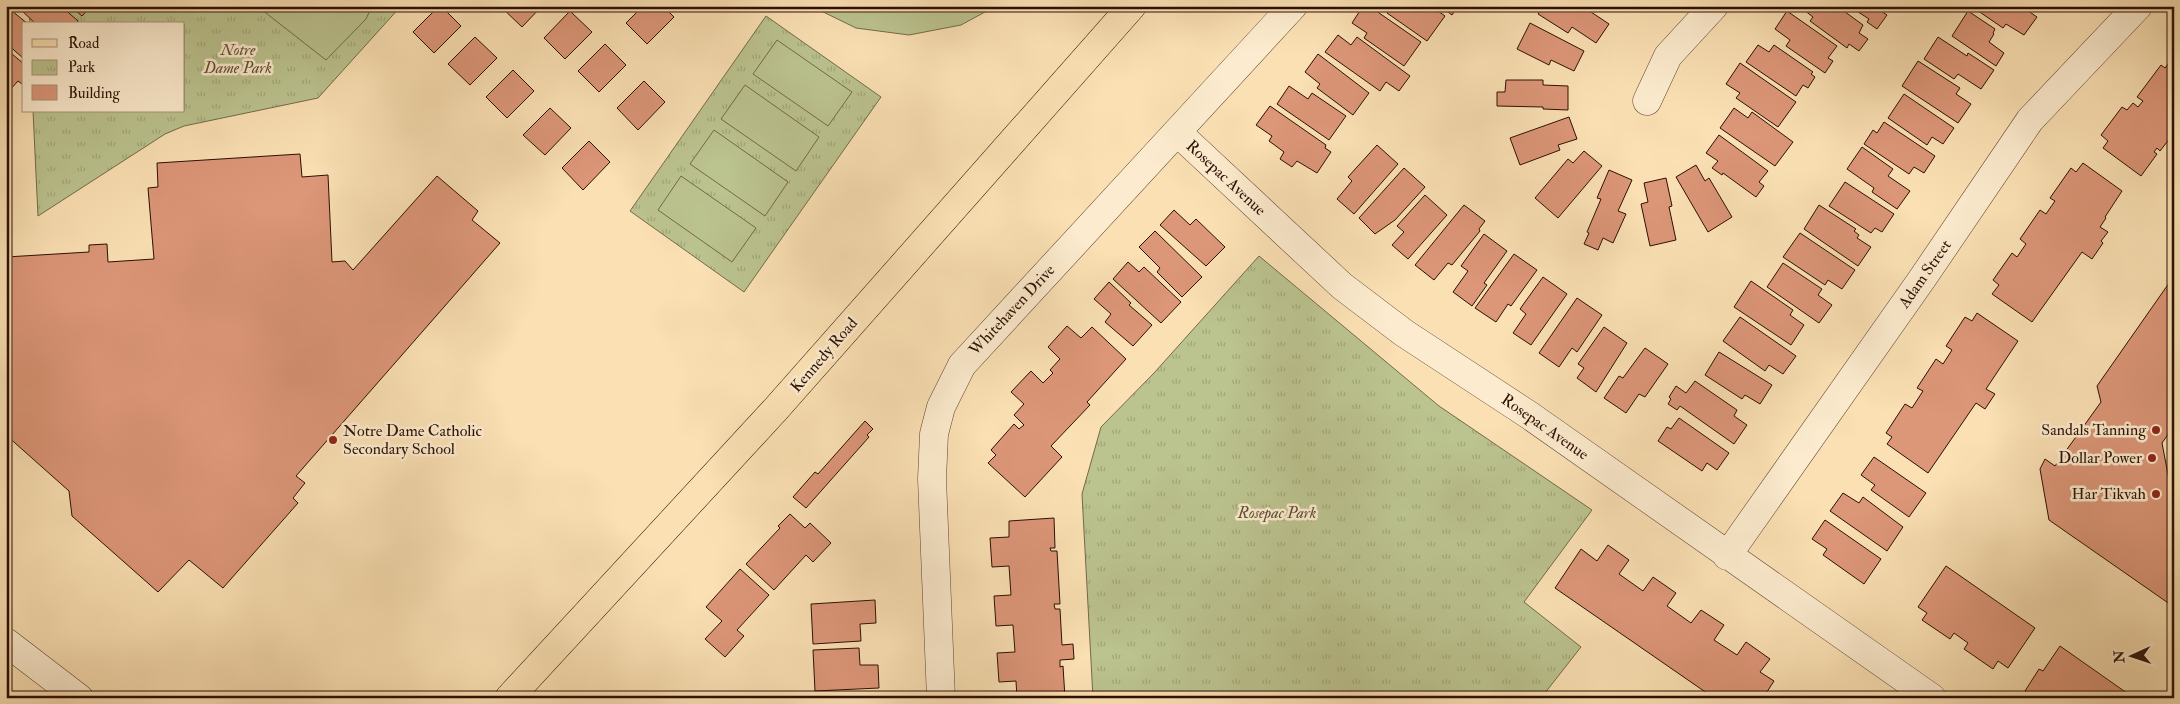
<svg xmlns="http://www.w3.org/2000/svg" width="2180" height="704" viewBox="0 0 2180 704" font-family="'IM FELL Double Pica',serif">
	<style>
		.park { fill: url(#park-tufts); stroke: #746949 }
		.pitch { fill: #bbc38f; stroke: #746949 }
		.building { fill: #dc9678; stroke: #2c0f03 }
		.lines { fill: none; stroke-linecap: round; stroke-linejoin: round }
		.minor-casing { stroke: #60432f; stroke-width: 29 }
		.major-casing { stroke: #2c0f03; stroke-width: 29 }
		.minor { stroke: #fcebce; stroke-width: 28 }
		.major { stroke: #fae0b3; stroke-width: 28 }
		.poi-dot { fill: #8f2418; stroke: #fcebce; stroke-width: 2 }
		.labels { text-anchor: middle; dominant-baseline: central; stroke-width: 5; stroke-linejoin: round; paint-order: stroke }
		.park-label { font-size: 16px; font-style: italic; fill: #5e4e34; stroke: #fcebce }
		.street-label { font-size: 16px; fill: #2c0f03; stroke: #fcebce }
		.poi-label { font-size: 16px; fill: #2c0f03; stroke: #fcebce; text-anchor: end }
	</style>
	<defs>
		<pattern id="park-tufts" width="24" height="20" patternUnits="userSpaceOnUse" patternTransform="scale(1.25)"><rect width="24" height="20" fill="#bbc38f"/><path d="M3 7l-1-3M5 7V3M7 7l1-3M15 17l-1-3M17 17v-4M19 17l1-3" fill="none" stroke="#a1a67a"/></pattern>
	</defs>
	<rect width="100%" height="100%" fill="#fae0b3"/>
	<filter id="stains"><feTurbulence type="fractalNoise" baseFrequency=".004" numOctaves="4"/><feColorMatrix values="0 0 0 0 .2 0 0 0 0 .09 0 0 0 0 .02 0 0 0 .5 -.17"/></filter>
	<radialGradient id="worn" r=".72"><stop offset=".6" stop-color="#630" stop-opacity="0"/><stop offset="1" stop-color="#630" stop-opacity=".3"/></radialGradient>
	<path class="park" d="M29 6H401L318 98 184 126 165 134 38 216 33 111H184V24H30Z
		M766 16 881 97 744 292 630 211Z
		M1259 256 1439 406 1592 510 1524 602 1581 647 1541 698H1093L1082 494 1101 427 1154 373Z"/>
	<path class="pitch" d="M257 6H372L366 19 326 60Z
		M811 6H996L961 25 909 35 856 28Z
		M777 40 852 92 828 126 753 74Z
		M745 85 819 137 796 171 721 119Z
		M714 130 788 182 765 216 690 164Z
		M681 176 756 228 732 262 658 210Z"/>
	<path class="building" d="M6 6 28 24H24V59L6 43Z
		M24 6H61L78 21 75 24H36L21 10Z
		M70 6H91L82 16Z
		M439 6H441L461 26 434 53 413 32Z
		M500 6H542L522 27Z
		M643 6H663L674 17 647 44 626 23Z
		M1363 6H1369L1421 42 1404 66 1364 38 1367 33 1352 23Z
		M1388 6H1431L1445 16 1427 41 1387 13 1390 8Z
		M1440 6H1458L1452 15Z
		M1543 6H1582L1609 24 1596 43 1572 27 1568 33 1538 14Z
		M1799 6H1837L1863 25 1859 33 1868 39 1859 51 1849 44 1847 48 1810 21 1813 17Z
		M1849 6H1885L1881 11 1887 15 1877 29 1867 22 1869 19Z
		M1971 6H2021L2037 17 2024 35 2006 24 2003 28Z
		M570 11 592 32 565 59 544 38Z
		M1787 11 1837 46 1828 58 1833 61 1825 73 1786 46 1790 40 1775 29Z
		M1968 11 1995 29 1993 33 1994 34 1989 42 2004 53 1996 66 1952 36Z
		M1530 23 1584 51 1574 71 1551 60 1549 65 1517 49Z
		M1338 35 1351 45 1357 37 1410 76 1399 91 1386 82 1380 91 1325 52Z
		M475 37 497 58 470 85 448 64Z
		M1938 37 1967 56 1968 53 1994 70 1981 89 1958 74 1954 79 1924 59Z
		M605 44 626 65 599 92 578 71Z
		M1758 45 1769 52 1774 45 1813 72 1811 74 1815 77 1808 88 1803 85 1796 96 1746 62Z
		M6 49 24 64V81L22 84 18 81 9 91 6 89Z
		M1318 54 1369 93 1353 115 1317 88 1320 84 1305 72Z
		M1918 61 1960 88 1956 94 1971 104 1958 123 1902 86Z
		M1740 63 1796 102 1778 127 1736 98 1740 93 1726 84Z
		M2168 64 2172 67 2174 65V133L2160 151 2157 148 2154 152 2157 154 2141 176 2103 148 2108 141 2101 135 2122 107 2127 110 2133 103 2138 107 2143 101 2137 97 2161 65 2165 68Z
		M513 70 534 91 507 118 486 97Z
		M1506 80H1543V85L1568 86V110L1543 109V107L1497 106V92H1505Z
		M644 81 665 102 638 130 617 108Z
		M1289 86 1308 99 1312 93 1346 116 1329 140 1277 104Z
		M1904 94 1954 128 1943 144 1932 137 1927 145 1888 118Z
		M1270 106 1326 145 1325 148 1331 152 1317 173 1297 161 1292 167 1280 159 1284 152 1269 141 1272 136 1256 125Z
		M550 108 571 128 545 155 523 135Z
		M1734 108 1748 118 1752 112 1793 142 1775 166 1720 128Z
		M1569 117 1577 139 1558 145 1560 150 1520 165 1510 138Z
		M1884 122 1935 156 1924 173 1914 167 1909 174 1864 144 1873 130 1877 133Z
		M1719 135 1768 171 1759 182 1764 186 1756 197 1723 173 1722 175 1712 168 1718 161 1706 153Z
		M589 141 610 162 583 190 562 168Z
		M1377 145 1398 164 1354 214 1337 199 1352 181 1348 177Z
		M1862 147 1893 169 1888 176 1910 191 1897 209 1872 192 1874 188 1847 169Z
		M1584 151 1602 166 1558 218 1535 198 1568 159 1573 163Z
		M300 154 302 177 328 175 332 262 345 261 353 270 437 176 478 211 472 220 500 243 296 476 305 483 293 498 298 503 223 588 189 560 158 592 72 516 69 491 6 435V257L89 252V245L107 244 108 262 154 259 148 188 158 187 157 163Z
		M2083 163 2122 191 2105 217 2106 218 2100 227 2108 232 2101 241 2103 243 2092 259 2082 252 2032 322 1992 294 1999 285 1993 280 2012 253 2017 257 2026 244 2020 239 2040 210 2046 214 2055 201 2050 198 2071 168 2076 172Z
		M1696 165 1705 181 1709 178 1732 217 1708 232 1676 177Z
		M1404 168 1425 187 1395 220 1375 234 1359 218Z
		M1609 170 1632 180 1618 211 1626 214 1613 243 1603 238 1598 250 1584 244 1589 233 1587 232 1601 199 1597 198Z
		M1666 178 1672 206 1669 207 1676 240 1650 246 1641 204 1648 202 1644 183Z
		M1845 182 1894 214 1882 232 1875 228 1871 233 1829 206Z
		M1425 195 1447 215 1408 259 1392 245 1404 232 1397 226Z
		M1464 205 1485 221 1479 229 1480 231 1452 265 1448 263 1434 280 1415 265Z
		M1819 205 1856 229 1854 231 1859 235 1857 238 1871 247 1858 266 1804 229Z
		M1174 210 1190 225 1196 219 1225 247 1206 266 1160 225Z
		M1155 231 1202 277 1182 297 1157 272 1160 268 1139 247Z
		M1800 233 1855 270 1842 289 1828 280 1825 285 1783 257Z
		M1484 234 1507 251 1484 283 1487 285 1472 306 1453 292 1468 271 1461 266Z
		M1514 254 1537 270 1511 306 1508 304 1496 322 1475 308Z
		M1128 262 1139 272 1144 267 1181 302 1161 323 1113 279Z
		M1783 263 1822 289 1818 295 1832 305 1819 323 1767 287Z
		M2174 276V426L2162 443 2174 506V607L2049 520 2040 469 2045 459 2055 466 2101 402 2097 386Z
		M1543 277 1567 294 1531 345 1513 333 1526 314 1520 309Z
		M1751 281 1793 310 1790 315 1804 325 1791 345 1734 307Z
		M1109 282 1131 303 1129 305 1152 325 1133 346 1105 322 1111 314 1094 299Z
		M1577 298 1602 315 1577 352 1572 348 1559 367 1539 353Z
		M1977 313 2018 341 1986 389 1995 394 1985 409 1976 403 1928 473 1887 444 1892 437 1886 433 1905 404 1912 408 1923 391 1917 388 1936 359 1943 364 1952 350 1946 346 1965 317 1972 321Z
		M1740 317 1796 356 1783 374 1769 365 1765 371 1723 341Z
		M1067 326 1081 338 1092 327 1126 359 1087 402 1090 405 1051 446 1062 457 1025 497 988 463 996 455 991 450 1014 424 1019 429 1024 425 1014 415 1024 404 1011 392 1031 371 1043 383 1053 373 1050 370 1060 359 1048 347Z
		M1604 327 1627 343 1596 392 1577 378 1584 368 1578 364Z
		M1645 348 1668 364 1645 397 1639 394 1626 413 1604 398 1619 376 1623 378Z
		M1719 352 1772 385 1760 404 1745 395 1742 399 1705 375Z
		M1695 381 1737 410 1734 416 1747 425 1734 444 1680 406 1677 410 1668 404 1671 399 1669 397 1676 386 1686 393Z
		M1679 418 1729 453 1717 470 1707 463 1702 471 1658 441 1667 427 1671 429Z
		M865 421 873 429 867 435 869 437 806 508 793 497 815 472 818 474Z
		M1874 457 1926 493 1909 517 1871 490 1875 485 1861 475Z
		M1843 493 1859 503 1863 497 1903 527 1887 551 1830 511Z
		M790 514 805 528 810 523 831 543 813 562 806 555 774 590 746 564 780 528 778 526Z
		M1054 518 1055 548H1050L1051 551H1057L1060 604H1054L1055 609H1060L1062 645 1073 644 1074 659 1060 660V667L1063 666 1065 698H1017L1016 681 999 682 997 653 1015 652 1013 625 996 626 994 596 1011 595 1009 566 992 567 990 538 1009 537V521Z
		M1825 520 1881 559 1864 584 1823 555 1827 549 1812 539Z
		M1608 545 1629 560 1619 574 1643 591 1653 577 1676 593 1667 606 1691 623 1701 610 1724 625 1714 640 1737 655 1746 642 1770 659 1760 672 1774 681 1763 698H1714L1555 588 1581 549 1597 561Z
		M1946 566 2035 628 2008 668 1998 661 1993 669 1964 649 1968 643 1954 633 1950 639 1922 620 1927 613 1918 607Z
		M740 569 769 595 737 630 744 636 725 657 705 639 722 621 706 607Z
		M875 600 876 623 860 624 861 641 813 644 811 604Z
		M2060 646 2134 698H2047L2044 695 2042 698H2035L2025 691 2039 669 2043 671Z
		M859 648 860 665H878L879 688 815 691 813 650Z"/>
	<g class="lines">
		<defs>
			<path id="minor" d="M1647 101 1668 56 1714 6
				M1177 132 1342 286 1404 333 1529 415 1932 698
				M1727 556 1922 279 2030 120 2138 6
				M6 642 79 698
				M941 698 932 479 934 434 941 407 962 365 1293 6"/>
			<path id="major" d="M509 698 775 410 1132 6"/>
		</defs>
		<use href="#minor" class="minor-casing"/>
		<use href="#major" class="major-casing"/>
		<use href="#minor" class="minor"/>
		<use href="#major" class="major"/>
	</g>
	<g class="poi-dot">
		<circle cx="2156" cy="430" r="5"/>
		<circle cx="333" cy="440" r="5"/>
		<circle cx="2152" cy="458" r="5"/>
		<circle cx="2156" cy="494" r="5"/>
	</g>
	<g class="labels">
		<g class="park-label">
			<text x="238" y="50">Notre<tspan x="238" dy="18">Dame Park</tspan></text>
			<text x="1277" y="513">Rosepac Park</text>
		</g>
		<g class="street-label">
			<text transform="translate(1226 178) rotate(43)">Rosepac Avenue</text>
			<text transform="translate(1925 274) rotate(-55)">Adam Street</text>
			<text transform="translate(1012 310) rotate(-47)">Whitehaven Drive</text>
			<text transform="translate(824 355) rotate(-49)">Kennedy Road</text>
			<text transform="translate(1545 427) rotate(35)">Rosepac Avenue</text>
		</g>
		<g class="poi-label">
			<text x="2146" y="430">Sandals Tanning</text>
			<text x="343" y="431" text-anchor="start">Notre Dame Catholic<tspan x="343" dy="18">Secondary School</tspan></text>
			<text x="2142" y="458">Dollar Power</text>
			<text x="2146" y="494">Har Tikvah</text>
		</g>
	</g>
	<rect width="2180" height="704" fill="none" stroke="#fae0b3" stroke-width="25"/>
	<rect x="8" y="8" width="2165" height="689" fill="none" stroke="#2c0f03" stroke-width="2.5"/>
	<rect x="12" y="12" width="2155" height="679" fill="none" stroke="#2c0f03"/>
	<rect x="22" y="22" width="162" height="90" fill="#fcebce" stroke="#a9937d"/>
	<rect x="32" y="39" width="25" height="8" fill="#fae0b3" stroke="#a9937d"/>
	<text x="68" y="48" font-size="15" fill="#2c0f03">Road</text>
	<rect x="32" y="60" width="25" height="15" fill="url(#park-tufts)" stroke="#a9937d"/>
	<text x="68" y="72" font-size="15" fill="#2c0f03">Park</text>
	<rect x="32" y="85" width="25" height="15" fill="#dc9678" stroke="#a9937d"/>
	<text x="68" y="98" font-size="15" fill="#2c0f03">Building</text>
	<g transform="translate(2132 656) rotate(267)" stroke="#fcebce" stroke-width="4" paint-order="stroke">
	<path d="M0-4L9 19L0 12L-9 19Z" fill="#2c0f03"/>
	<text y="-8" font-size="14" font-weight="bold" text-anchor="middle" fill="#2c0f03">N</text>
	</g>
	<rect width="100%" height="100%" filter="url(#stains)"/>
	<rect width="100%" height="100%" fill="url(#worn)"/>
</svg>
